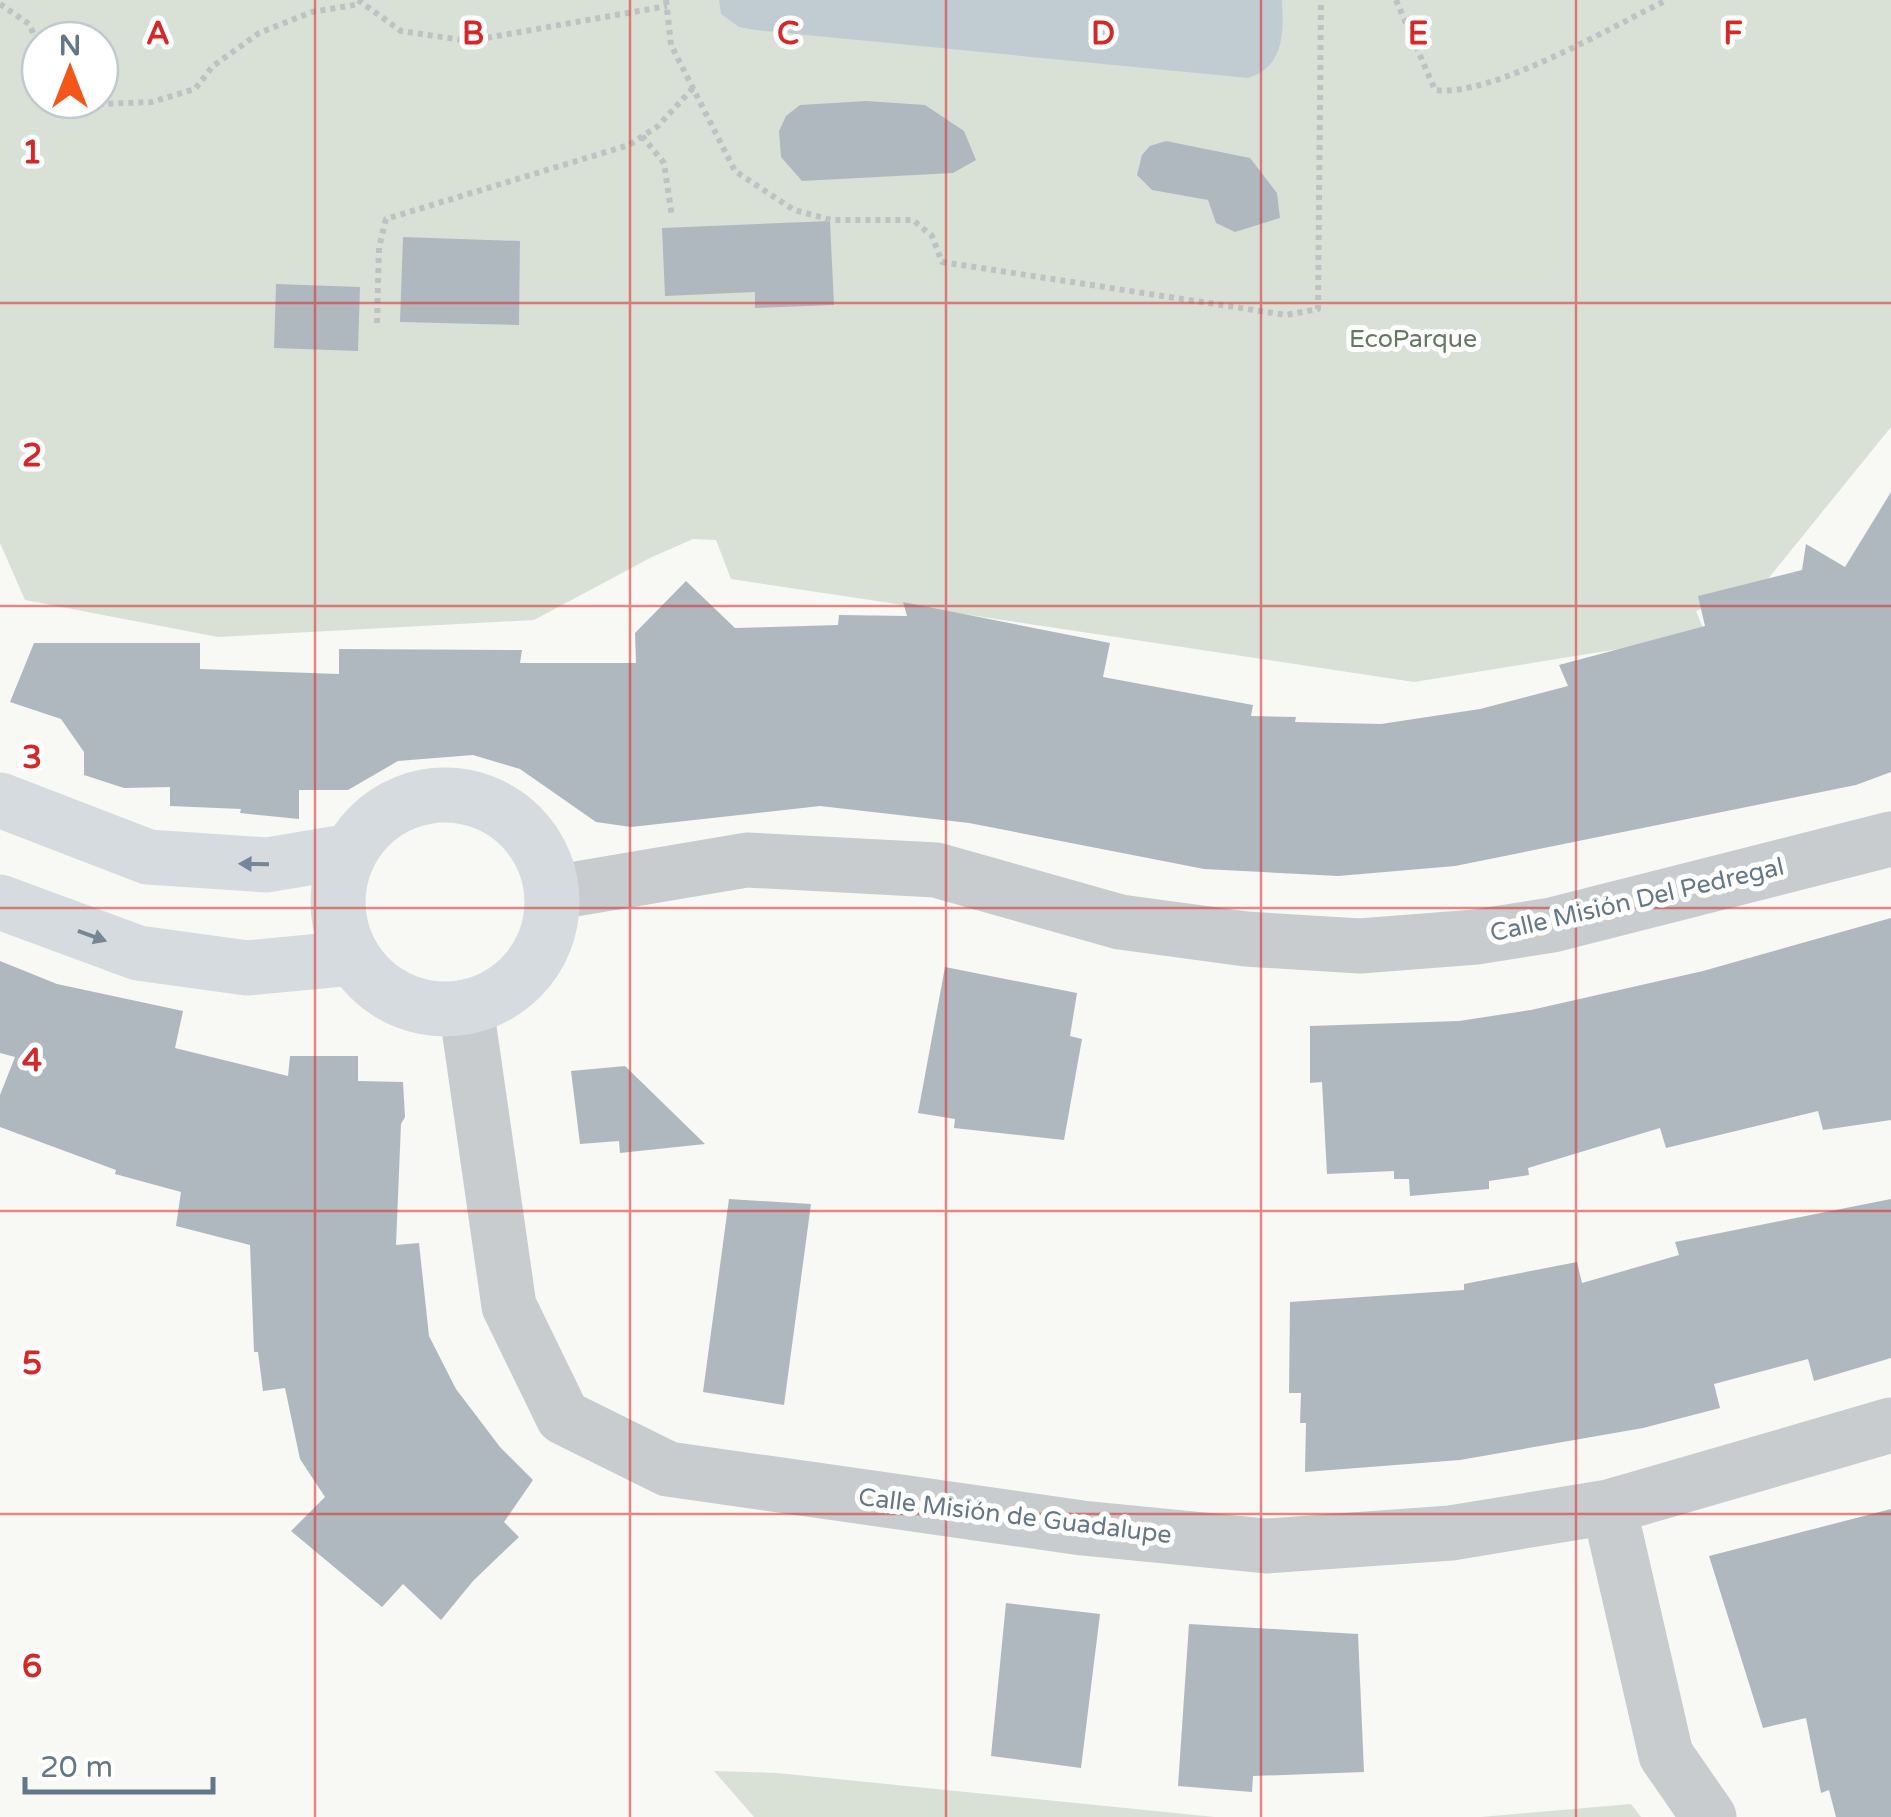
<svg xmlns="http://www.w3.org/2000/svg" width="1891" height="1817" viewBox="0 0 1891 1817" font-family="'Varela Round',sans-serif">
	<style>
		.green { fill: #d9e1d6; fill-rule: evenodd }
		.water { fill: #c1ccd2 }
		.building { fill: #b0b8bf }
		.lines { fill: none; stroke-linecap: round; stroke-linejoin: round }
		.path { stroke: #bfc2c4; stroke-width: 6; stroke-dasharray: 5 5; stroke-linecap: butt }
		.street { stroke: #c8cccf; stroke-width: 55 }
		.secondary { stroke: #d6dbdf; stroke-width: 55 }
		.oneway { fill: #758696 }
		.grid { fill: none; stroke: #d62828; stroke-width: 2.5; stroke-opacity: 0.55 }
		.labels { text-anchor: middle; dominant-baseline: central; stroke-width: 10; stroke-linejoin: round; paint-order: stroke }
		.park-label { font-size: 25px; fill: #647a60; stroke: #fff }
		.street-label { font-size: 25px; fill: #647789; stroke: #fff }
		.grid-label { font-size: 32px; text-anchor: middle; font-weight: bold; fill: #d62828; stroke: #fff; stroke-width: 10; stroke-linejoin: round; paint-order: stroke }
	</style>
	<rect width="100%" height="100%" fill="#f8f8f5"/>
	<path class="green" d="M0 0H1891V427L1763 585 1696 611 1706 635 1414 682 731 579 716 540 693 539 652 557 534 620 218 637 25 600 0 543ZM40 40H100V100H40Z
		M714 1771 777 1773 1215 1817H754Z
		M1631 1804 1641 1817H1481Z"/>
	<path class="water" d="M719 0H1282C1284 33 1284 67 1248 78L755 30 739 27 721 14Z"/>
	<path class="building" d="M866 101 925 105 964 131 976 160 953 173 802 181 781 157 779 131 786 116 800 105Z
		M1166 141 1250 158 1277 193 1280 218 1235 232 1216 223 1208 200 1152 190 1137 175 1142 155 1150 146Z
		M830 221 834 305 755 308V292L665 296 662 228Z
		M403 237 520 241 519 325 400 322Z
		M276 284 360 287 358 351 274 348Z
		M1891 492V772L1856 785 1455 866 1338 876 1204 869 969 823 820 806 631 827 596 822 520 769 473 755 398 761 348 790H299V819L240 813 241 809 170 806V787L124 788 84 775V752L61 719 10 702 34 643H200V669L339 674V649L522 650 520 663H636L635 633 686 581 735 628 838 625 839 615 907 616 903 602 1110 643 1103 677 1253 705 1251 716 1296 717 1295 722 1381 724 1480 709 1568 686 1559 665 1705 626 1698 596 1802 570 1806 544 1845 567Z
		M1891 918V1120L1823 1130 1818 1111 1666 1148 1660 1128 1528 1168 1529 1175 1489 1181V1189L1410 1196 1409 1179H1394V1171L1327 1174 1322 1082 1310 1083V1026L1459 1021 1531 1010 1703 971Z
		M0 961 57 984 183 1011 175 1048 288 1076 290 1056H358V1081L403 1082 405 1117 401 1124 396 1245 419 1243 429 1336 456 1389 500 1447 533 1480 504 1522 519 1537 473 1581 441 1620 403 1584 382 1607 291 1531 325 1497 300 1459 285 1388 263 1391 258 1352H254L250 1245 176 1226 181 1192 115 1174 116 1170 0 1127V1095L15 1057 0 1053Z
		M945 967 1077 993 1070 1036 1082 1039 1064 1140 954 1128 955 1119 918 1113Z
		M625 1066 705 1144 620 1153 619 1141 580 1144 571 1071Z
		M729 1199 811 1204 784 1405 703 1392Z
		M1891 1199V1358L1814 1381 1808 1359 1714 1384 1720 1408 1643 1428 1460 1460 1305 1472 1306 1423H1300L1301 1393H1289L1290 1302 1464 1290V1284L1577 1262 1582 1283 1679 1255 1675 1242Z
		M1891 1509V1817H1836L1829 1790 1821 1793 1806 1718 1763 1728 1709 1556Z
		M1006 1603 1100 1614 1081 1768 991 1756Z
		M1189 1624 1358 1634 1364 1772 1253 1776 1252 1792 1178 1786Z"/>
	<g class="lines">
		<path class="path" d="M358 0 401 31 469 41 667 6
			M666 0 671 45 735 171 794 210 832 220H913L932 236 942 262 1286 315 1318 309 1321 0
			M1396 0 1435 90C1490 98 1613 26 1667 0
			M0 4 29 24 40 48
			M89 100 101 104 152 102 195 89 213 66 259 33 312 12 360 4
			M642 136 664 163 672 217
			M377 323 379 248 386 219 629 145 658 126 693 88"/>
		<path class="street" d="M552 893 747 860 936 870 1120 922 1246 939 1360 946 1476 937 1552 925 1891 839
			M466 1007 509 1306 563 1417 668 1469 1082 1528 1266 1546 1451 1533 1609 1507 1891 1425
			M1609 1507 1666 1755 1709 1817"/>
		<path class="secondary" d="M338 902a107 107 0 1 1 214 0a107 107 0 1 1-214 0Z
			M0 800 148 857 267 865 350 851
			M0 902 138 953 247 968 352 958"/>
	</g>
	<defs><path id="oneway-solid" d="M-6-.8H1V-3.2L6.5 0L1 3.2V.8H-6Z" transform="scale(2.5)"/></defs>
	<g class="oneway">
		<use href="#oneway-solid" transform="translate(254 864) rotate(-179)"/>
		<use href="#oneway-solid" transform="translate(92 936) rotate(20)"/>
	</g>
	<path class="grid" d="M315 0V1817M630 0V1817M946 0V1817M1261 0V1817M1576 0V1817M0 303H1891M0 606H1891M0 908H1891M0 1211H1891M0 1514H1891"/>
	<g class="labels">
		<g class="park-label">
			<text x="1413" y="339">EcoParque</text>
		</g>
		<g class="street-label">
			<text transform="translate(1637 900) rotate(-13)">Calle Misión Del Pedregal</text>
			<text transform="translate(1015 1516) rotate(7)">Calle Misión de Guadalupe</text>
		</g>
	</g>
	<g class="grid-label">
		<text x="158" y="44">A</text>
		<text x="473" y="44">B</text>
		<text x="788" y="44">C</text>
		<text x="1103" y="44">D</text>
		<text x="1418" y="44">E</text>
		<text x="1733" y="44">F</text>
		<text x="32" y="163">1</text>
		<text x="32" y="466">2</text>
		<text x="32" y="768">3</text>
		<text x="32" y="1071">4</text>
		<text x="32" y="1374">5</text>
		<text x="32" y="1677">6</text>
	</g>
	<g transform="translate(70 70)"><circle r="48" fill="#ffffff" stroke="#c1c9d0" stroke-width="2.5"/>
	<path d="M0-8L18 38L0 25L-18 38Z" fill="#f45619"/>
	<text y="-15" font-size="28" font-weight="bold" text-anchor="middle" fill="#647789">N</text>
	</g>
	<path d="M25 1777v15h188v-15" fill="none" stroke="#647789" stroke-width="5"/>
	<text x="40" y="1777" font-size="30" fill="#647789" stroke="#ffffff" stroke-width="8" paint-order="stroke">20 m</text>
</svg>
